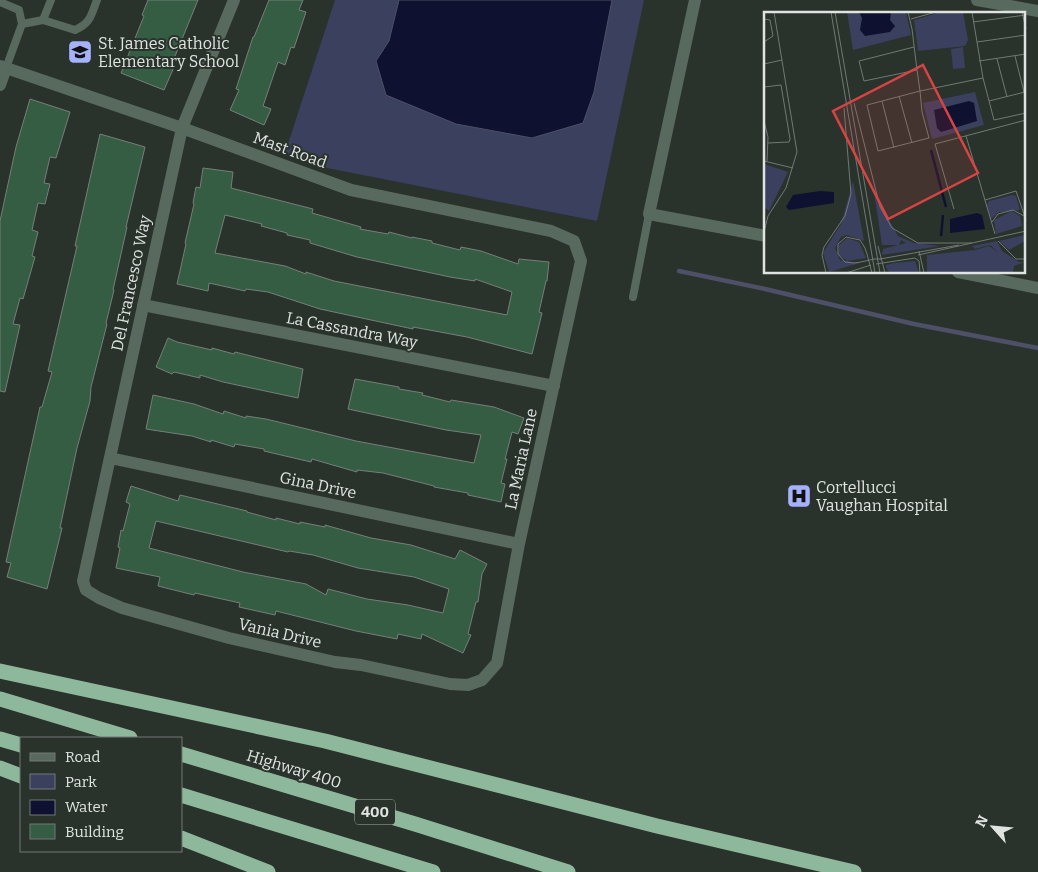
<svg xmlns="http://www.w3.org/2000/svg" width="1038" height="872" viewBox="0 0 1038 872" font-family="Bitter,serif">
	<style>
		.green { fill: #3b405e }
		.water { fill: #0f1131; stroke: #4d5066 }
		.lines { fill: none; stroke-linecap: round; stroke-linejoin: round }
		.stream { stroke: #4d5066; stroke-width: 4.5 }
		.building { fill: #355d43; stroke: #767f78; fill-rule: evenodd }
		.service { stroke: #58695d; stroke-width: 8 }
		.minor { stroke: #58695d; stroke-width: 12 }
		.motorway { stroke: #8db89b; stroke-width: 15 }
		.labels { text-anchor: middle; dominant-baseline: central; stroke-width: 4; stroke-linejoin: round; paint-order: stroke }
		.shield { fill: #2a322c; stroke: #a9afab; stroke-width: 1 }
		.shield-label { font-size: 15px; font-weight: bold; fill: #dfe4e1 }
		.poi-label { font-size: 16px; fill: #dfe4e1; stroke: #2a322c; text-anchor: start }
		.street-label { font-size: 16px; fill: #dfe4e1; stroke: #2a322c }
		.inset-river { fill: none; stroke: #0f1131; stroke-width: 2.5 }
		.inset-road { fill: none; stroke: #727974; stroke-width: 1 }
		.view { fill: #d74444; fill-opacity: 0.15; stroke: #d74444; stroke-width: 2.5 }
		.inset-edge { fill: none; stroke: #dfe4e1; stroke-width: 2.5 }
	</style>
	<rect width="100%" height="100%" fill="#2a322c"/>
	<path class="green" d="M335 0H644L597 221 312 165 285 153Z"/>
	<path class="water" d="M399 0H612L594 92 583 123 532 138 456 124 386 95 376 61 389 41Z"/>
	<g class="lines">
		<path class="stream" d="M679 271 765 289 914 324 1038 348"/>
	</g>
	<path class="building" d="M148 0H198L171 66 174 67 164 90 121 73 144 16 142 15Z
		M269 0H303L299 10 306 12 294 48 291 47 285 65 278 62 263 106 271 109 264 125 230 110 239 90 236 89 253 37H254Z
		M30 99 70 112 56 158 50 157 44 183 50 184 45 204 38 203 32 230 38 232 32 256 35 257 23 299 20 298 13 324 20 325 5 392 0 391V221L16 147Z
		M100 134 145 147 126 227H127L113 290H114L106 323 107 324 91 387 90 401 77 448 60 528H62L47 589 7 577 11 563 6 562 40 407H42L52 372 48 371 77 246H75Z
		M203 168 233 172 231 188 313 209 312 213 361 227 360 229 388 234 389 232 412 238V237L432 241V243L460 250 461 247 481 251 518 264 519 259 549 262 547 281H546L539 312 542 313 532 354 467 337 413 327V329L320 309 268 292 246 289 245 291 209 283 208 291 177 284 186 244 185 243 194 204 193 203 196 187 200 188ZM225 215 262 224 261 226 287 233V235L310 240V243L357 257 450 277 475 281V279L512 292 507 315 334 281 306 272V274L285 266 215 253Z
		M168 338 177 342 212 350V348L234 354 235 352 303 369 298 398 223 382 200 375V378L174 372 172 374 156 367Z
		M355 379 399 387V389L423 393 422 395 450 402 451 400 494 407 524 418 518 434 512 432 505 459H507L501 483 505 484 501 502 468 495V493L434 487V486L383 473 357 470V472L312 459 311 462 264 451V449L235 444 234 447 211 440V442L192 436 146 429 153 395 194 404 223 414 224 411 246 418V416L266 419 356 441 474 463 481 435 446 430 348 409Z
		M131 486 178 501 180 495 247 511V512L276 520V518L300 524V522L325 527V525L371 538 411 545 455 559 460 550 487 564 482 574 478 602H476L468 634 471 635 463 653 422 634 421 639 398 634 397 639 356 631 276 611 275 615 239 607 240 603 195 593 194 595 158 586 160 577 116 568 120 548 118 547 121 530 123 531 130 504 126 502ZM156 521 288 552 289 551 313 555 358 568 414 577 449 589 443 613 408 605 367 599 328 589 326 595 306 584 243 572 149 548Z"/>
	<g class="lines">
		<path class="service" d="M0 2 19 10 22 24 6 68
			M43 20 51 0
			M22 24 43 20 75 30C91 23 91 15 97 0
			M633 297 649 214"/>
		<path class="minor" d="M695 0 649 214 766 236
			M977 0 1038 11
			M0 66 182 128 351 190 551 231 574 241 581 261 519 544 497 663 482 680 468 685 450 684 361 665 335 662 229 638 122 608 99 598 86 590 83 581 182 128 234 0
			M0 85 6 68
			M958 272 1038 288
			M143 305 554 386
			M110 458 519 544"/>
		<path class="motorway" d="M0 671 325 741 657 826 854 872
			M0 699 130 738
			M0 739 21 745
			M181 754 415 824 568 872
			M0 768 21 776
			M181 795 433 872
			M181 838 268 872"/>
	</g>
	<defs>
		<symbol id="school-square" viewBox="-11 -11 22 22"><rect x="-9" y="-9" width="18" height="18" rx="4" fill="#a6b1fc" stroke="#2a322c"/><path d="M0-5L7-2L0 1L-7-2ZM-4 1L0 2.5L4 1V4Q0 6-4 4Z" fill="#111"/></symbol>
		<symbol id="hospital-square" viewBox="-11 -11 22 22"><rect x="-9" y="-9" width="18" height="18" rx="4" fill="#a6b1fc" stroke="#2a322c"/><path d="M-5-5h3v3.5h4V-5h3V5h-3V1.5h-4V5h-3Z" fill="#111"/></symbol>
	</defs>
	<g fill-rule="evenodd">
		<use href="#school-square" x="66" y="38" width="28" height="28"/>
		<use href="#hospital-square" x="785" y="482" width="28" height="28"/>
	</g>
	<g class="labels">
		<rect class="shield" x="355" y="799.5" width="40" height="25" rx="4"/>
		<g class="shield-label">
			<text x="375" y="812">400</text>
		</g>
		<g class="poi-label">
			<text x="98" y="43">St. James Catholic<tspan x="98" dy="18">Elementary School</tspan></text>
			<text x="816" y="487">Cortellucci<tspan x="816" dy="18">Vaughan Hospital</tspan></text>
		</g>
		<g class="street-label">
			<text transform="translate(290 150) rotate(20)">Mast Road</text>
			<text transform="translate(131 283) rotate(-78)">Del Francesco Way</text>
			<text transform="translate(352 330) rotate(11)">La Cassandra Way</text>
			<text transform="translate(521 459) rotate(-78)">La Maria Lane</text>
			<text transform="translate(318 485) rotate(12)">Gina Drive</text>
			<text transform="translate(280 633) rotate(13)">Vania Drive</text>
			<text transform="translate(294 769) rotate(17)">Highway 400</text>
		</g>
	</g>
	<g transform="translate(764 12)">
		<rect width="261" height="261" fill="#2a322c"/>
		<path d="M83 0H142L147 23 89 38ZM177 0H199L204 28 201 34 154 39 150 8ZM199 35 201 56 189 57 187 37ZM211 80 220 113 168 127 159 91ZM0 152 24 160 5 199 0 195ZM89 169 100 229 83 223 77 225 71 236 76 248 96 251 65 260 59 241 77 212ZM110 180 134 224 150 231 176 234 118 243 119 237 142 231 137 228 135 233H118ZM248 183 252 184 256 198 235 200 227 207 223 193 225 189ZM248 199 256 204 258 214 232 222 230 208ZM261 223V229L245 238 235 229ZM83 226 95 230 102 246 83 249 75 243V233ZM233 229 238 239 255 250H261L250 254 249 261H163V243L211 238 225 234 234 240 226 233 211 237 208 234ZM151 249 155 261H126L122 256V253L130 251Z" fill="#3b405e"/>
		<path d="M95 0H127L126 8 131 14 126 20 101 24 96 18 98 6ZM205 89 210 91 213 109 177 120 173 116 170 98ZM56 179 70 180V191L25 198 22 195 29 183ZM213 201 218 203 221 217 186 221V207Z" fill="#0f1131"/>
		<path class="inset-river" d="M167 138 182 195M177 224 179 203"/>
		<path class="inset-road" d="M67 0 111 261M71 0 116 261M144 0 148 17 153 58 156 79 158 100 165 126 114 139 103 93 156 79 219 66M208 0 219 66 230 108 262 101M258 0 262 17M0 7 6 8 9 24 0 30M147 7 172 0M209 10 262 3M213 30 262 23M150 35 95 49 100 69 153 58M251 44 260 80M233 47 243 85M215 49 262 42M0 52 18 48M0 75 17 73 26 127 25 130 4 131M135 84 148 131M118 89 130 136M225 89 261 80M90 91 116 195 128 216 154 231H208M0 109 4 125 3 149M202 124 231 222M0 149 29 156M221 188 252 179 262 208M190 197 171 132 262 108M228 210 234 202 249 198 260 204M0 220 4 204 22 176 33 140 10 0M234 229 252 247H262M114 234 121 261M155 239 160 261M154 243 262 219M116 247 195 233M112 252 151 246 155 249 156 261M62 261 58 243 60 235 81 204 87 182 80 96M82 261 107 253M108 261 103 242 101 236 96 228 82 225 74 232V242L81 250 90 251 97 250 110 247H118"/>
		<path class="view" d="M159 53 214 161 124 207 69 99Z"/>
		<rect width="261" height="261" class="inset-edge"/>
	</g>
	<rect x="20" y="737" width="162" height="115" fill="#2a322c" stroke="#727974"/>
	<rect x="30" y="753" width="25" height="8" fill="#58695d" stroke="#727974"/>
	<text x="65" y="762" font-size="15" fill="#dfe4e1">Road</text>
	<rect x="30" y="774" width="25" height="15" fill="#3b405e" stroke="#727974"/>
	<text x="65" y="787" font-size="15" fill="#dfe4e1">Park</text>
	<rect x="30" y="800" width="25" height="15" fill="#0f1131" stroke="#727974"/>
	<text x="65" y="812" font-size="15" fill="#dfe4e1">Water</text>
	<rect x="30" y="824" width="25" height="15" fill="#355d43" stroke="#727974"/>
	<text x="65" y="837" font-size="15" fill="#dfe4e1">Building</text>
	<g transform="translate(993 827) rotate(297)" stroke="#2a322c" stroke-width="4" paint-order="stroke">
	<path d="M0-4L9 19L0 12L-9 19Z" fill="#dfe4e1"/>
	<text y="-8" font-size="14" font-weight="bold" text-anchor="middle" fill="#dfe4e1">N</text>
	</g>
</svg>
